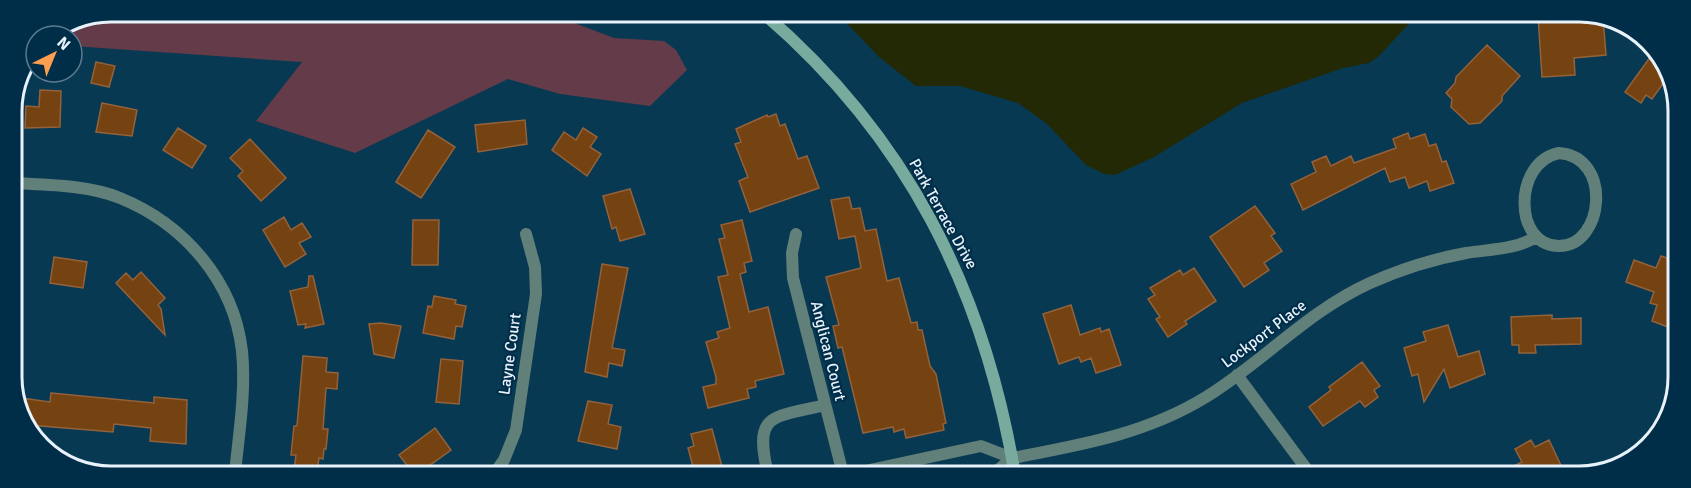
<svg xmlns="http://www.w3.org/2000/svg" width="1691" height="488" viewBox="0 0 1691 488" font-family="Signika,sans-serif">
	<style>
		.green { fill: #643b49 }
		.water { fill: #232905 }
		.building { fill: #754211; stroke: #93623b; stroke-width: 1.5 }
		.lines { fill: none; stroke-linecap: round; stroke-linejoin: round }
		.street { stroke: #618079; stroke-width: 12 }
		.secondary { stroke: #78aa9e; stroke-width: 12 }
		.labels { text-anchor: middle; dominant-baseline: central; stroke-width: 4.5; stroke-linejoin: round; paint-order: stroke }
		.street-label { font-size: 16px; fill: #e7f2fb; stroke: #002e48 }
		.rim { fill: none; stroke: #e7f2fb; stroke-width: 3 }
	</style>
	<rect width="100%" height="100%" fill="#083953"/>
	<path class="green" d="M111 12 548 13 614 38 664 41 676 50 687 70 650 106 560 94 508 79 355 153 256 121 302 62 72 46V36H53Z"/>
	<path class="water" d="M838 14 1417 15 1379 56 1369 63 1343 68 1242 103 1154 157 1115 175 1104 174 1086 165 1046 123 1018 103 960 86H916L879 57Z"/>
	<path class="building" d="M1538 15H1581V19L1603 17 1606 55 1574 58 1575 75 1542 77Z
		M1487 45 1520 76 1502 96V101L1480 123 1469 124 1451 107 1452 99 1446 93 1455 83 1456 77Z
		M1656 49 1669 75 1652 99 1646 95 1641 103 1625 92Z
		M96 62 115 66 109 87 91 83Z
		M40 90 61 91 60 127 25 128 26 106 39 107Z
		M102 103 137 110 132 136 96 132Z
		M776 114 780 126 785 124 798 159 807 156 819 188 750 212 739 181 748 177 735 144 741 142 736 129 767 115 768 117Z
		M525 120 527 144 478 152 475 125Z
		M178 128 206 146 192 168 163 150Z
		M583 128 597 137 590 147 601 154 587 176 552 150 564 132 576 140Z
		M428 130 455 147 421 198 396 182Z
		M1408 133 1410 139 1425 134 1429 146 1436 144 1442 162 1446 161 1454 183 1430 191 1427 181 1409 188 1405 177 1390 182 1385 168 1303 210 1291 184 1316 172 1312 162 1326 156 1331 166 1351 156 1354 163 1396 148 1393 139Z
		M250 139 286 178 261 201 238 176 243 171 230 158Z
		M630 189 645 234 620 241 616 227 612 229 603 196Z
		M849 197 852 209 860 208 865 231 876 229 887 281 899 278 911 323 917 322 918 330H922L930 366 936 374 946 423 943 424 944 430 906 438 904 429 894 432 893 427 863 433 842 347 838 348 833 326 839 325 826 277 861 268 855 236 839 239 831 200Z
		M1255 206 1275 233 1271 236 1282 251 1264 263 1269 270 1244 287 1210 237Z
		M284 217 291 230 302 223 311 237 299 243 306 254 285 267 263 230Z
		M413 220H439L438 265H412Z
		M742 220 752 261 744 263 746 272 740 274 749 312 768 307 784 374 755 381 756 387 747 389 749 398 708 408 703 387 716 384V377L706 342 719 338 717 332 730 328 718 277 728 275 719 239 725 238 721 225Z
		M1661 256 1676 261V306L1668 327 1652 321 1657 305 1650 303 1654 292 1626 282 1634 260 1656 268Z
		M54 257 87 262 83 288 50 283Z
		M602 264 628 268 612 348 625 350 622 366 609 363 607 377 585 372Z
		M1194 268 1216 301 1185 321 1187 324 1168 337 1156 319 1160 317 1148 299 1155 295 1150 288 1180 270 1183 275Z
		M141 272 165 298 158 305 161 309 165 335 116 283 126 273 133 280Z
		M309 276H313L324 324 305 328 306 324 298 325 290 291 308 287Z
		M434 296 456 300 455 304 466 306 462 327 456 326 454 339 423 333 428 306 432 307Z
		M1071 305 1080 335 1100 328 1101 332 1109 329 1121 365 1096 373 1091 358 1081 362 1079 357 1059 364 1043 314Z
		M1552 315V319L1581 318V344L1535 345 1536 353H1519V345H1512L1511 317Z
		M381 323 401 326 394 358 374 354 369 324Z
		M1448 325 1458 357 1479 351 1485 374 1450 388 1444 369 1424 402 1418 374 1412 376 1404 348 1426 341 1423 332Z
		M303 356 327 358 326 372 338 373 337 389 326 388 323 429H328L326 449H324L323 459 319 458 317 472 294 470 296 455H291L294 426H297Z
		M441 359 463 361 459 404 436 402Z
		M1362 362 1380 386 1374 390 1378 397 1365 407 1360 401 1323 426 1309 407 1331 390 1329 387Z
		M51 393 154 403V397L187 400 186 444 150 441 151 428 114 424 113 432 29 425 14 397 50 402Z
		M588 401 612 405 608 424 621 427 617 449 578 441Z
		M435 428 451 450 419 473H413L399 455Z
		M712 429 724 474H695L688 448 694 446 691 434Z
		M1531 440 1535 447 1549 440 1566 476H1494L1522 462 1515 449Z"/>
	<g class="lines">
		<path class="street" d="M1559 153C1613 157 1604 246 1559 246 1513 246 1513 162 1559 153Z
			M13 183C47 185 88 185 120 198 184 224 234 281 242 351 246 391 239 433 235 473
			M796 234 792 253 793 278 843 474
			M1237 375 1311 475
			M1012 458C1080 445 1146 434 1206 397 1263 362 1308 311 1370 283 1401 269 1433 259 1466 253 1491 249 1514 250 1536 237
			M494 474 504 460 516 430 536 294 535 267 526 234
			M768 474C753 412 772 418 825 405
			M862 474 865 471 981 446 1012 458
			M979 475 997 471 1012 458"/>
		<path class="secondary" d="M763 13C907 136 984 290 1015 475"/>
	</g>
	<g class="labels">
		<g class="street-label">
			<text transform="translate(943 214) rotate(61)">Park Terrace Drive</text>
			<text transform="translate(1264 334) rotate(-37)">Lockport Place</text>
			<text transform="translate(828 351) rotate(76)">Anglican Court</text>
			<text transform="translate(510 354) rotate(-82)">Layne Court</text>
		</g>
	</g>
	<path d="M0 0H1691V488H0ZM111 22H1579A89 89 0 0 1 1668 111V377A89 89 0 0 1 1579 466H111A89 89 0 0 1 22 377V111A89 89 0 0 1 111 22Z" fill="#002e48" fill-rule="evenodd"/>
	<path class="rim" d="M111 22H1579A89 89 0 0 1 1668 111V377A89 89 0 0 1 1579 466H111A89 89 0 0 1 22 377V111A89 89 0 0 1 111 22Z"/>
	<g transform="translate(54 54) rotate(43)"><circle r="28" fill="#002e48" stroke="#5c7c90" stroke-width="1.5"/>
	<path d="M0-4.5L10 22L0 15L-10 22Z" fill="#fb9e50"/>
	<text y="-9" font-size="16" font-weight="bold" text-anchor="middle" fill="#e7f2fb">N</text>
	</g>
</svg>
